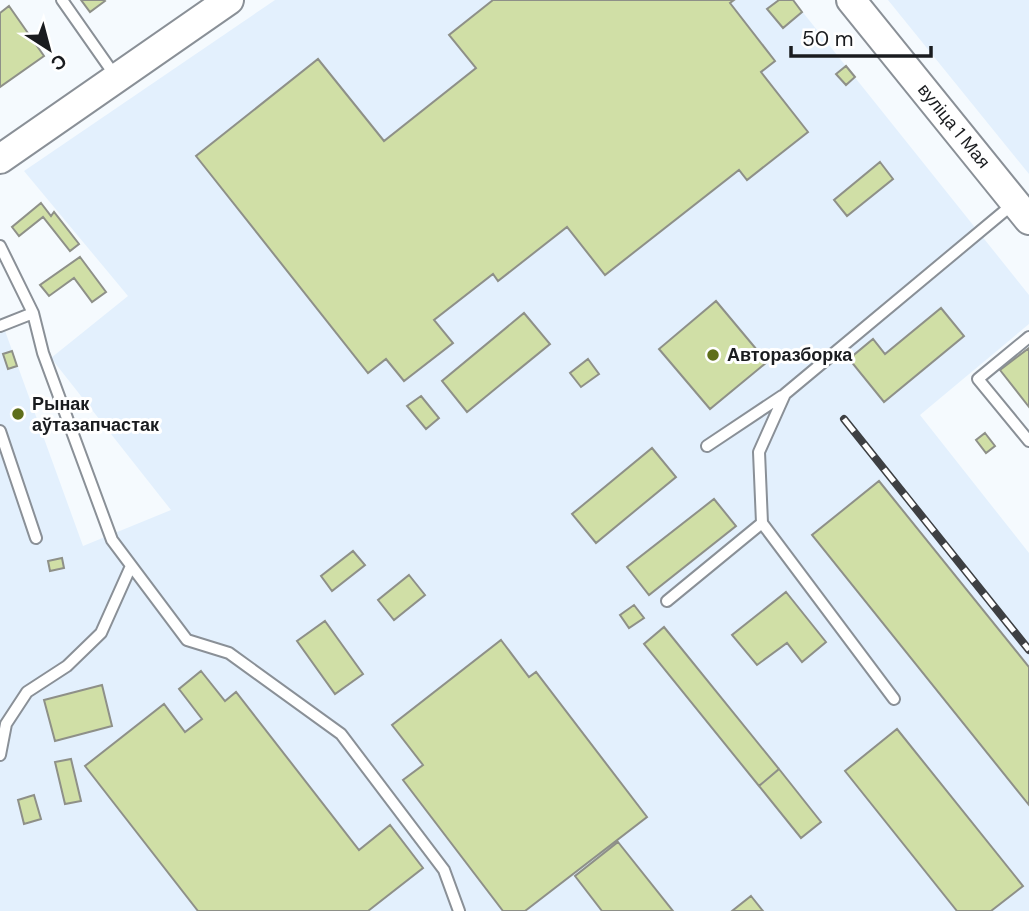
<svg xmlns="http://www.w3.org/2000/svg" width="1029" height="911" viewBox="0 0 1029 911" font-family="'DM Sans',sans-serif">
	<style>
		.built { fill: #e3f0fd }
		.building { fill: #d0dfa6; stroke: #8e9088; stroke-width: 2 }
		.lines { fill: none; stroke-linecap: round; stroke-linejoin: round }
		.service-casing { stroke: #8a9097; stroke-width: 14 }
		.tertiary-casing { stroke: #8a9097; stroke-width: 32 }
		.service { stroke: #fff; stroke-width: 10 }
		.tertiary { stroke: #fff; stroke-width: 28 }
		.rail-casing { stroke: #3e4043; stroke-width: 8 }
		.rail { stroke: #fff; stroke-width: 5; stroke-dasharray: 16; stroke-linecap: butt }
		.poi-dot { fill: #5f6f1b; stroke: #fff; stroke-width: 2.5 }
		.labels { text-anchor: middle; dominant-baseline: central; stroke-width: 6; stroke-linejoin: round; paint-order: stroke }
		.street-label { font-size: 18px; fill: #1a1c1f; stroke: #fff }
		.poi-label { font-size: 18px; font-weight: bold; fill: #1a1c1f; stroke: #fff; text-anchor: start }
	</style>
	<rect width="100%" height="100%" fill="#f5fafe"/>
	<path class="built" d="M275 0H793L1029 295V324L920 415 1029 553V911H0V317L83 546 171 510 51 358 128 296 24 171Z
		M888 0H1029V174Z"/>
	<path class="building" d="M81 0H104L105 1 90 12Z
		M493 0H734L730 3 775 61 761 72 808 132 747 180 739 170 605 275 567 227 498 281 493 274 434 320 453 343 404 381 386 359 368 373 196 156 318 59 384 141 476 68 449 35Z
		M779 0H793L802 12 783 28 767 9Z
		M9 6 44 56 0 87V13Z
		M846 66 855 77 846 85 836 74Z
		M880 162 893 179 847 216 834 200Z
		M41 203 51 216 54 212 79 244 70 251 43 217 19 236 12 227Z
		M80 257 106 292 92 302 74 278 49 296 40 285Z
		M716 301 767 362 710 409 659 349Z
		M941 308 964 336 884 402 849 359 873 339 885 354Z
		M524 313 550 344 467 412 442 381Z
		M1029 348V407L1000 370Z
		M12 351 17 366 8 369 3 354Z
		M588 359 599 374 581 387 570 373Z
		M421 396 439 418 426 429 407 406Z
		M985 433 995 446 986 453 976 440Z
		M652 448 676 477 596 543 572 514Z
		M879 481 1029 667V805L812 535Z
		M714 499 736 526 649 595 627 567Z
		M353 551 365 565 332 591 321 576Z
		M62 558 64 568 50 571 48 561Z
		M409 575 425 595 394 620 378 600Z
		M786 592 826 642 802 662 787 643 757 665 732 635Z
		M634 605 644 618 629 628 620 615Z
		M325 621 363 674 335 694 297 641Z
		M664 627 779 769 759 786 644 644Z
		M501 640 529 677 536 672 647 817 525 911H503L403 780 423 765 392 725Z
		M201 671 225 701 236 692 359 850 390 825 423 868 368 911H198L85 766 164 704 185 732 202 719 179 689Z
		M102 685 112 726 55 741 44 700Z
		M897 729 1023 886 991 911H957L845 771Z
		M71 759 81 801 65 804 55 762Z
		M779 769 821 822 801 838 759 786Z
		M34 795 41 819 24 824 18 800Z
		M618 842 673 911H602L575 876Z
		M751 896 763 911H732Z"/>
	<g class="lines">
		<defs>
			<path id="service" d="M62 0 116 77
				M0 246 33 313 43 353 112 540 187 640 229 653 341 734 444 870 459 911
				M0 326 33 313
				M1029 337 978 379 1029 441
				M0 431 36 538
				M707 446 782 396
				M667 601 762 523
				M894 699 762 523 759 452 785 394 1013 204
				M0 755 6 724 27 692 67 666 101 633 131 566"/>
			<path id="tertiary" d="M851 0 1029 220
				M0 159 229 0"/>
		</defs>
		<use href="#service" class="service-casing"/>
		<use href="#tertiary" class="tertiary-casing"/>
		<use href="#service" class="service"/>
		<use href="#tertiary" class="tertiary"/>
		<defs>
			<path id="rail" d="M844 419 1029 650"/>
		</defs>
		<use href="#rail" class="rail-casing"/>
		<use href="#rail" class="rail"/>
	</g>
	<g class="poi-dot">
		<circle cx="713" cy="355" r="7"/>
		<circle cx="18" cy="414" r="7"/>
	</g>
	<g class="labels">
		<g class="street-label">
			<text transform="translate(954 126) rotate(51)">вуліца 1 Мая</text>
		</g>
		<g class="poi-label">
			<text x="727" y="355">Авторазборка</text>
			<text x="32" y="404">Рынак<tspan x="32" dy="21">аўтазапчастак</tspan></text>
		</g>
	</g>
	<g transform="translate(49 49) rotate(144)" stroke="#ffffff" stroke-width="5" paint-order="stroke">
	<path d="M0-5L12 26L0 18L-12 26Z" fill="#1a1c1f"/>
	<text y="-10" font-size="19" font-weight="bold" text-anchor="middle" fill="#1a1c1f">С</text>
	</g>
	<path d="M791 46v10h140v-10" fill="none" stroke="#1a1c1f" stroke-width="3.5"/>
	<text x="802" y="46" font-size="21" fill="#1a1c1f" stroke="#ffffff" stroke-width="5" paint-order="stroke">50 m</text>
</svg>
